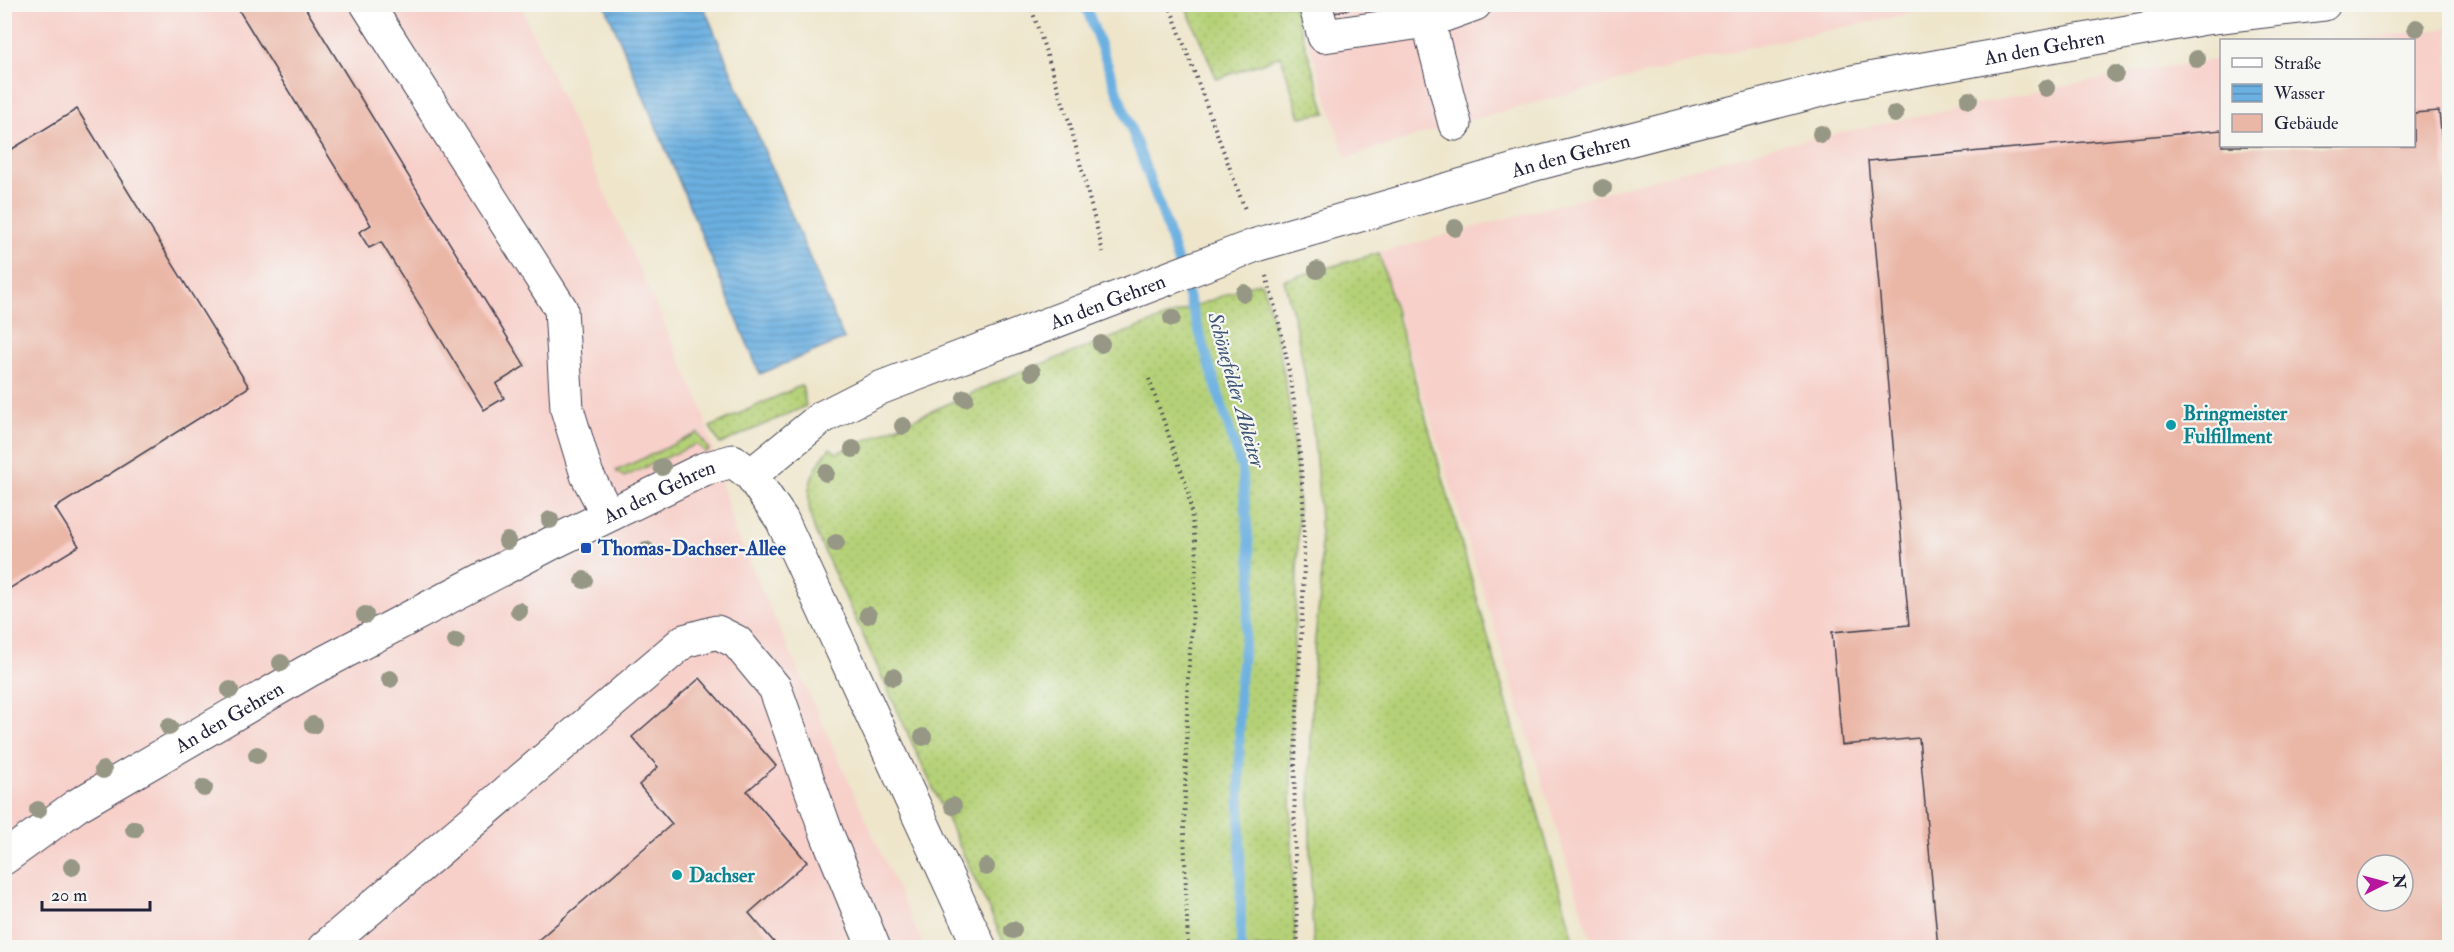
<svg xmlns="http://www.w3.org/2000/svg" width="2454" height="952" viewBox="0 0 2454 952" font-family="'IM FELL Double Pica',serif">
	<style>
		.built { fill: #f7d0ca; fill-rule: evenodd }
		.grass { fill: url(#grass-dots); stroke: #6c7a59; stroke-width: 1.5 }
		.water { fill: url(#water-rules); stroke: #47698e; stroke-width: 1.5 }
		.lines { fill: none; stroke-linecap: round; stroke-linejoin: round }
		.stream { stroke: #6cb0e1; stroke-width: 10 }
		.building { fill: #eab6a6; fill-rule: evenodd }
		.minor-casing { stroke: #413f50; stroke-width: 35 }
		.path { stroke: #413f50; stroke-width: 4; stroke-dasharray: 1.5 4.5; stroke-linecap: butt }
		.minor { stroke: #fff; stroke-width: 33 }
		.tree { fill: #969785 }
		.culture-dot { fill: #0f9aa8; stroke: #f6f6f2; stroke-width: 2 }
		.transit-dot { fill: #1a4fb4; stroke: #f6f6f2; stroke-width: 2 }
		.labels { text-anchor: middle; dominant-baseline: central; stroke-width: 4.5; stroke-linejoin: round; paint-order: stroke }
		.street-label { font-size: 20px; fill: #22223b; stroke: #f6f6f2 }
		.culture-label { font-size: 20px; font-weight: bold; fill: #0d838f; stroke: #f6f6f2; text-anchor: start }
		.transit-label { font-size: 20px; font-weight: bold; fill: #164399; stroke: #f6f6f2; text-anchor: start }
		.water-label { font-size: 21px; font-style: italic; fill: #3c5475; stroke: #f6f6f2 }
	</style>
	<defs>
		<pattern id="grass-dots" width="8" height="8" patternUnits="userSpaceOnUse" patternTransform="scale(1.5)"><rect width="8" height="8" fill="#b5d177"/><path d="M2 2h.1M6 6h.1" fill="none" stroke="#9bb368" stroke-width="1.8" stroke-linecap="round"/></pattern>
		<pattern id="water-rules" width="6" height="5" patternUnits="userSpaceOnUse" patternTransform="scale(1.5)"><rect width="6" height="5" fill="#6cb0e1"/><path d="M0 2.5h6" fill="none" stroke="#588fb8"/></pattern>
	</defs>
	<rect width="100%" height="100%" fill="#f6f6f2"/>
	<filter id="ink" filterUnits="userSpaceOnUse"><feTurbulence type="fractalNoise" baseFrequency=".0167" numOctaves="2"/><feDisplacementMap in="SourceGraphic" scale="12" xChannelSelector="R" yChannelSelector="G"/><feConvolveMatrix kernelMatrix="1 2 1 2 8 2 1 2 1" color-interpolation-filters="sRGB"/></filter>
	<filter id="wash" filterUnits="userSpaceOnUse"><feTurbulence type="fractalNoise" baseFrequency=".008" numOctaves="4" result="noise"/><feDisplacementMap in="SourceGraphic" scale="24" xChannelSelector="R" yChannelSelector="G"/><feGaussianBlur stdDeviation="1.35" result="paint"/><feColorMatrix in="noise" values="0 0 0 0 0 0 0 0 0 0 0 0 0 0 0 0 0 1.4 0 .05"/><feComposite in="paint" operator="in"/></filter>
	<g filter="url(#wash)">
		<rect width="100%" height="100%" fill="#eee5ca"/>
		<path class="built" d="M5 5H520L701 406 735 531 924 947 5 948Z
			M1297 5H1949L1745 48 1455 124 1346 158Z
			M2449 28V947H1593L1379 253 1776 146 2137 71 2221 59 2222 146H2414V40H2355ZM2367 865H2403V901H2367Z"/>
		<path class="grass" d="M1185 5H1293L1326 113 1300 117 1281 56 1217 79Z
			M1379 253 1576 947H1314C1307 850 1310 751 1314 653 1315 629 1320 605 1321 581 1322 485 1310 372 1284 280Z
			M1259 282 1263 286C1283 354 1297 436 1298 506 1299 561 1295 615 1293 670 1290 763 1290 855 1296 947H1006L814 529C804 496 807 475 830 448L837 453 1013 375Z
			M802 385 806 406 720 444 710 427Z
			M698 433 709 450 706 452 696 444 624 477 616 471Z"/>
		<path class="water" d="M605 5H703L844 339 760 374Z"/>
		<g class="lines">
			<path class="stream" d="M1085 4 1163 215 1242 470 1252 577 1239 689 1241 948"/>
		</g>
		<g id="blocks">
			<path class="building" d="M235 4H303L525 366 496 384 504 398 484 410 381 242 369 248 359 232 371 225Z
				M1321 4H1363V5L1324 16Z
				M77 109 249 387 55 508 79 546 4 592V154Z
				M2439 111 2450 224V948H1938L1919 738 1842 745 1832 632 1909 625 1868 161 2222 130V146H2414V113ZM2367 865H2403V901H2367Z
				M700 678 776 766 747 791 807 862 749 913 779 948H529L672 824 639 785 658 767 632 737Z"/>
		</g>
	</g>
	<g filter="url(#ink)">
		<use href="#blocks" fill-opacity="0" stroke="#413f50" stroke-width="1.5"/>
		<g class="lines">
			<defs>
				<g id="minor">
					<path d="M367 4 561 309 567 409 587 475 608 515"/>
					<path d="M1315 4 1324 36 1428 21 1475 4"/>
					<path d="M1428 21 1455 124"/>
					<path id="s1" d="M751 475 821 418 880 388 1256 245 1539 163 1852 82 2205 18 2324 4"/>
					<path id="s2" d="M4 858 76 806 308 671 550 544 704 469 733 461 751 475 782 520 980 948"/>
					<path d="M324 948 684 641 717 632 737 642 775 688 827 834 874 948"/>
				</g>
			</defs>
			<use href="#minor" class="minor-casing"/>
			<path class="path" d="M1030 4 1070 124 1103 252
				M1169 4 1246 212
				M1266 276C1293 363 1304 458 1304 549 1304 611 1298 673 1296 735 1293 806 1295 877 1298 948
				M1149 379 1188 490 1197 556 1188 678 1184 831 1188 948"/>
			<use href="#minor" class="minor"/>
		</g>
		<g class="tree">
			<circle cx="2416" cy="28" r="9"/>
			<circle cx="2197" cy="59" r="9"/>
			<circle cx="2115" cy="74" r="9"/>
			<circle cx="2046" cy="88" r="9"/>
			<circle cx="1969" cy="100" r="9"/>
			<circle cx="1895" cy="114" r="9"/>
			<circle cx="1821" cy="134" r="9"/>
			<circle cx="1603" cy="188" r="9"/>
			<circle cx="1455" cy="228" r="9"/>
			<circle cx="1317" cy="270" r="9"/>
			<circle cx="1244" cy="293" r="9"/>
			<circle cx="1172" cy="318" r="9"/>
			<circle cx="1101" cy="344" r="9"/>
			<circle cx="1032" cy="372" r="9"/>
			<circle cx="965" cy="398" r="9"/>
			<circle cx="903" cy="426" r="9"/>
			<circle cx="853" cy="449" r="9"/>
			<circle cx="662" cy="467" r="9"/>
			<circle cx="826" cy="473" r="9"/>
			<circle cx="550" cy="520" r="9"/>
			<circle cx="507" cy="541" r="9"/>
			<circle cx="836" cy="543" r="9"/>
			<circle cx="646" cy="550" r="9"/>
			<circle cx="584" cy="580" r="9"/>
			<circle cx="519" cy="611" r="9"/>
			<circle cx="365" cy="615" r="9"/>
			<circle cx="868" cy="615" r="9"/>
			<circle cx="456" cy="641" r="9"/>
			<circle cx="281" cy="663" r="9"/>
			<circle cx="893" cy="677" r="9"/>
			<circle cx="390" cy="679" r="9"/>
			<circle cx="230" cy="690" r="9"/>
			<circle cx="313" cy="725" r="9"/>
			<circle cx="169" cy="727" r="9"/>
			<circle cx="923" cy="737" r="9"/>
			<circle cx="257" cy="755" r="9"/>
			<circle cx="103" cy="770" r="9"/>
			<circle cx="204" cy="788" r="9"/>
			<circle cx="953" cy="806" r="9"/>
			<circle cx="38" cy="810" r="9"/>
			<circle cx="134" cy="829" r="9"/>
			<circle cx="72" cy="867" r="9"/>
			<circle cx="986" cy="867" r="9"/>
			<circle cx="1013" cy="930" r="9"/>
		</g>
	</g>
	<g class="culture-dot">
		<circle cx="2171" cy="425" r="6"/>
		<circle cx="677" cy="875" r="6"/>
	</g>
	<rect class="transit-dot" x="580" y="542" width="12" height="12" rx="3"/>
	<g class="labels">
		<g class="street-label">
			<text stroke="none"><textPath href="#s1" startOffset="1372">An den Gehren</textPath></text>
			<text stroke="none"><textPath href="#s1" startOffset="886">An den Gehren</textPath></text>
			<text stroke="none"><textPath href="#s1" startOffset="400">An den Gehren</textPath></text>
			<text stroke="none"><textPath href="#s2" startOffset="752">An den Gehren</textPath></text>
			<text stroke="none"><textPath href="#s2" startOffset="266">An den Gehren</textPath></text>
		</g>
		<g class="culture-label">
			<text x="2183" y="413">Bringmeister<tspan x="2183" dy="23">Fulfillment</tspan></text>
			<text x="689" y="875">Dachser</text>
		</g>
		<g class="transit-label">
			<text x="598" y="548">Thomas-Dachser-Allee</text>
		</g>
		<g class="water-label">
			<text transform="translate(1236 390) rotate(74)">Schönefelder Ableiter</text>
		</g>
	</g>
	<rect width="2454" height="952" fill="none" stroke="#f6f6f2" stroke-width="24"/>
	<rect x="2220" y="39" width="195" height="108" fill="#f6f6f2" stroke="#a1a1a9" stroke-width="1.5"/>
	<rect x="2232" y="58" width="30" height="9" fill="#ffffff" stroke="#a1a1a9" stroke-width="1.5"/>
	<text x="2274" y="69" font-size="18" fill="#22223b">Straße</text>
	<rect x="2232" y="84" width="30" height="18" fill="url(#water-rules)" stroke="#a1a1a9" stroke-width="1.5"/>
	<text x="2274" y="99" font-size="18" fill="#22223b">Wasser</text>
	<rect x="2232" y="114" width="30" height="18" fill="#eab6a6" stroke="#a1a1a9" stroke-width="1.5"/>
	<text x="2274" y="129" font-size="18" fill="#22223b">Gebäude</text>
	<g transform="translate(2385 883) rotate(84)"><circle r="28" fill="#f6f6f2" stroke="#a1a1a9" stroke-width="1.5"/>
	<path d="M0-4.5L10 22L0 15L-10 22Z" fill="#b5179e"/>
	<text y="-9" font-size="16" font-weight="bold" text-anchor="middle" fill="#22223b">N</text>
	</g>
	<path d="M42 901v9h108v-9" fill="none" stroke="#22223b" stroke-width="3"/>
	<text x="51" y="901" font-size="18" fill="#22223b" stroke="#f6f6f2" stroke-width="4.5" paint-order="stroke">20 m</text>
</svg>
